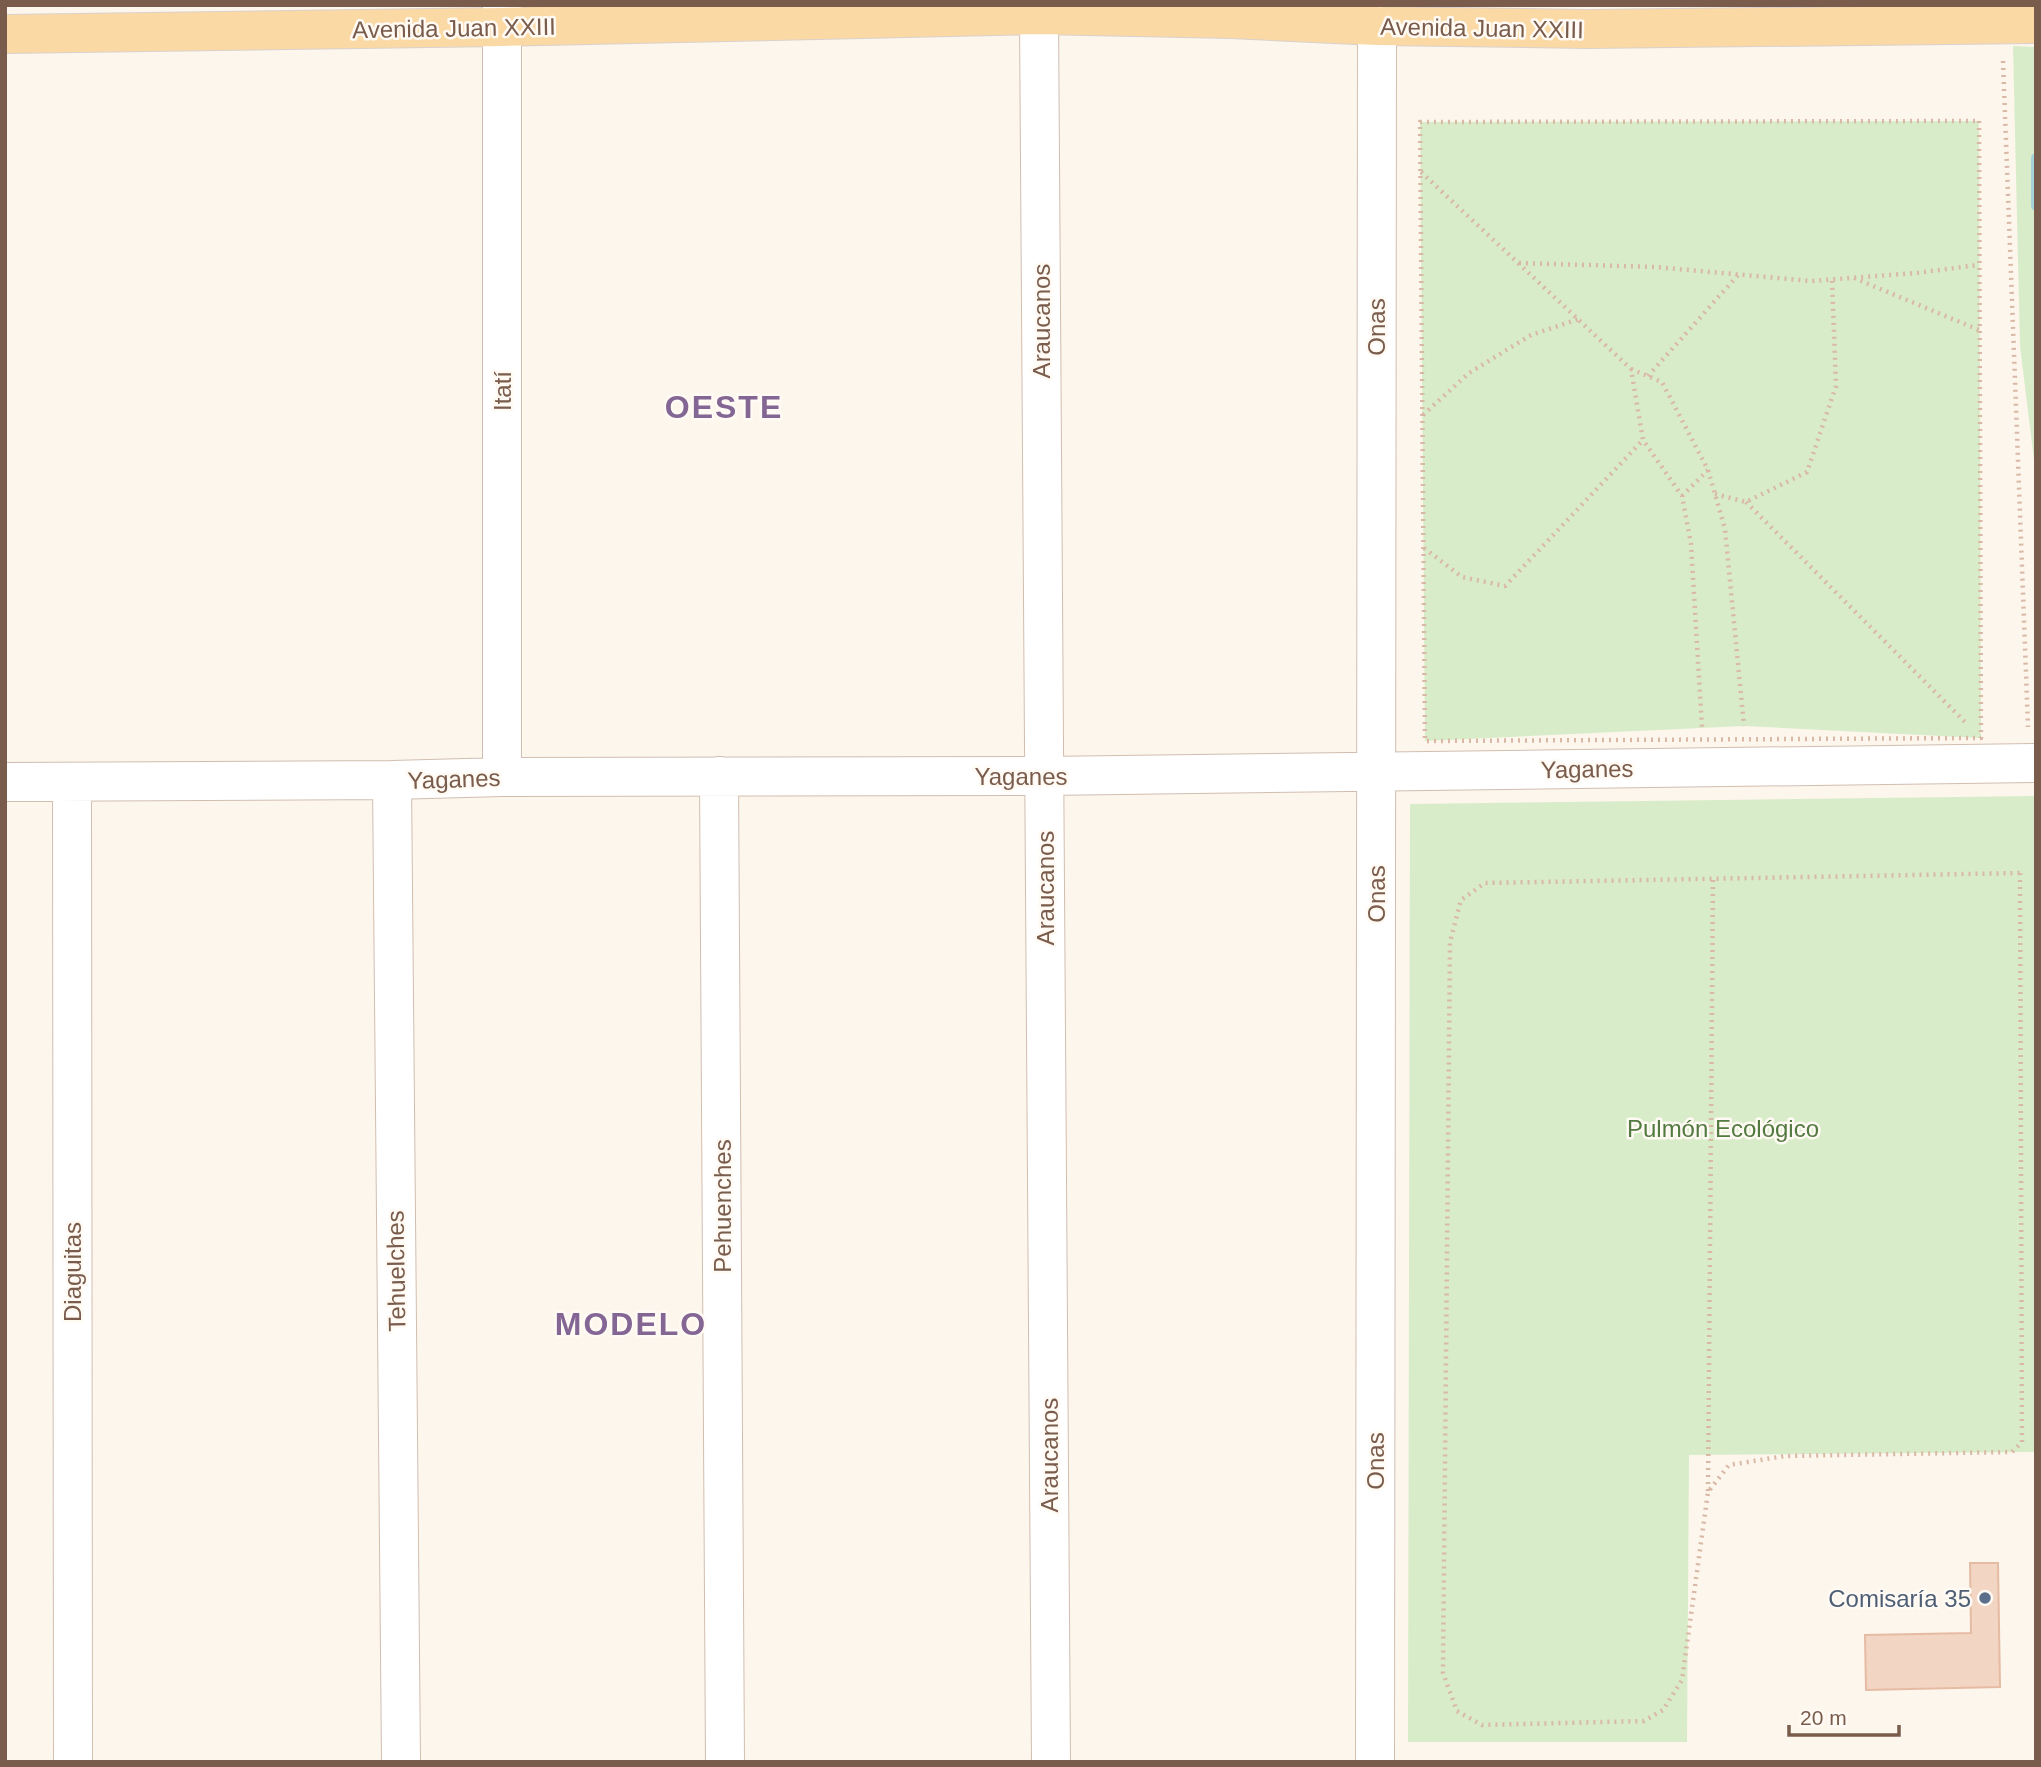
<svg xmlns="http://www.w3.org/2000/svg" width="2041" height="1767" viewBox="0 0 2041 1767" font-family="Helvetica,sans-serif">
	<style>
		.green { fill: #d8ecc9 }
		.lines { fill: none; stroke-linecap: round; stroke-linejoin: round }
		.stream { stroke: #a5d3da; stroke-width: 10 }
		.building { fill: #f3d5c3; stroke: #e6bba3; stroke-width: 2 }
		.minor-casing { stroke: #d1beb0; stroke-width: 40 }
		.major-casing { stroke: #dad1cd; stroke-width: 40 }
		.path { stroke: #d9b8a5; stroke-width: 4.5; stroke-dasharray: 2 5; stroke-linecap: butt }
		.minor { stroke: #fff; stroke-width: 38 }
		.major { stroke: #fbd9a5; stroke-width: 38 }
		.service-dot { fill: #5c6f8a; stroke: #fffaf3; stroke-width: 2.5 }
		.labels { text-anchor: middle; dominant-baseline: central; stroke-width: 5; stroke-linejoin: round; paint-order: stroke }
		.street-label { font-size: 24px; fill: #7a5c4d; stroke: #fffaf3 }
		.park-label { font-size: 24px; fill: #537a41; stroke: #fffaf3 }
		.service-label { font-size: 24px; fill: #4e5e75; stroke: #fffaf3; text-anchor: end }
		.district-label { font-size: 32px; font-weight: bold; letter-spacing: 2px; fill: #846695; stroke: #fffaf3 }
	</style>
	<rect width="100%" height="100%" fill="#fdf6ec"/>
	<path class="green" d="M2013 46 2036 47V476L2020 346Z
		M1979 121 1981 738 1744 726 1425 741 1420 122Z
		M2036 796V1452L1689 1455 1687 1742H1408L1410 804Z"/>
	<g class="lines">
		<path class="stream" d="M2036 158V206"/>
	</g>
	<path class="building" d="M1970 1563H1998L2000 1687 1866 1690 1865 1635 1971 1633Z"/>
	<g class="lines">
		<defs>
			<path id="minor" d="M502 5V777
				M1039 15 1051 1762
				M719 776 725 1762
				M392 780 401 1762
				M5 782 392 780 502 777 1044 776 2036 763
				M72 782 73 1762
				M1375 1762 1377 26"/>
			<path id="major" d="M5 34 501 27 1039 15 1231 19 1377 26 1588 29 2036 24"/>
		</defs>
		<use href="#minor" class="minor-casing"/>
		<use href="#major" class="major-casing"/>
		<path class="path" d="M2003 61 2028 727
			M1979 121 1981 738 1425 741 1420 122Z
			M1421 172 1631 369 1643 440 1682 496 1691 544 1702 727
			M1519 263 1655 267 1811 281 1916 273 1978 265
			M1854 278 1979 330
			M1631 369 1662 382 1708 470 1725 529 1744 726
			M1648 376 1738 275
			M1423 415 1469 373 1531 335 1579 319
			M1715 494 1746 502 1807 472 1836 386 1832 279
			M1682 496 1708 470
			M1746 502 1968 725
			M1424 548 1462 577 1505 586 1643 440
			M2020 873 2022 1442 2012 1452 1785 1456 1729 1465 1708 1492 1682 1680 1663 1710 1644 1721 1482 1725 1457 1711 1443 1673 1450 942 1461 900 1485 883Z
			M1708 1491 1713 878"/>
		<use href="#minor" class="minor"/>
		<use href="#major" class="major"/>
	</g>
	<circle class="service-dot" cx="1985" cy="1598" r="7"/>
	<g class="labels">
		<g class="street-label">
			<text transform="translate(454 28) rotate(-1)">Avenida Juan XXIII</text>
			<text transform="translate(1482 28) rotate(1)">Avenida Juan XXIII</text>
			<text transform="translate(1041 321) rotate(-90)">Araucanos</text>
			<text transform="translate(1376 327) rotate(-90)">Onas</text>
			<text transform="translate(502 391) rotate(-90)">Itatí</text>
			<text transform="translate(1587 769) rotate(-1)">Yaganes</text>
			<text x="1021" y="776">Yaganes</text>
			<text transform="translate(454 779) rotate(-2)">Yaganes</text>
			<text transform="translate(1045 888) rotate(-90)">Araucanos</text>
			<text transform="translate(1376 894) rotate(-90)">Onas</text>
			<text transform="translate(722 1206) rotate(-90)">Pehuenches</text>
			<text transform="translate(396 1271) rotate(-91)">Tehuelches</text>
			<text transform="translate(72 1272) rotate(-90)">Diaguitas</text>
			<text transform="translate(1049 1455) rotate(-90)">Araucanos</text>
			<text transform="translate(1375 1461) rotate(-90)">Onas</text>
		</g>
		<g class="park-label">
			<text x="1723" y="1128">Pulmón Ecológico</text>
		</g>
		<g class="service-label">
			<text x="1971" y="1598">Comisaría 35</text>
		</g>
		<g class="district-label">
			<text x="724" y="407">OESTE</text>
			<text x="631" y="1324">MODELO</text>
		</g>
	</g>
	<rect width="2041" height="1767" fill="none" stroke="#7a5c4d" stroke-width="14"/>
	<path d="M1789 1725v10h110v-10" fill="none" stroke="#7a5c4d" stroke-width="3.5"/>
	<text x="1800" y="1725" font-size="21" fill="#7a5c4d" stroke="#fffaf3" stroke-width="5" paint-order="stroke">20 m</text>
</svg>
